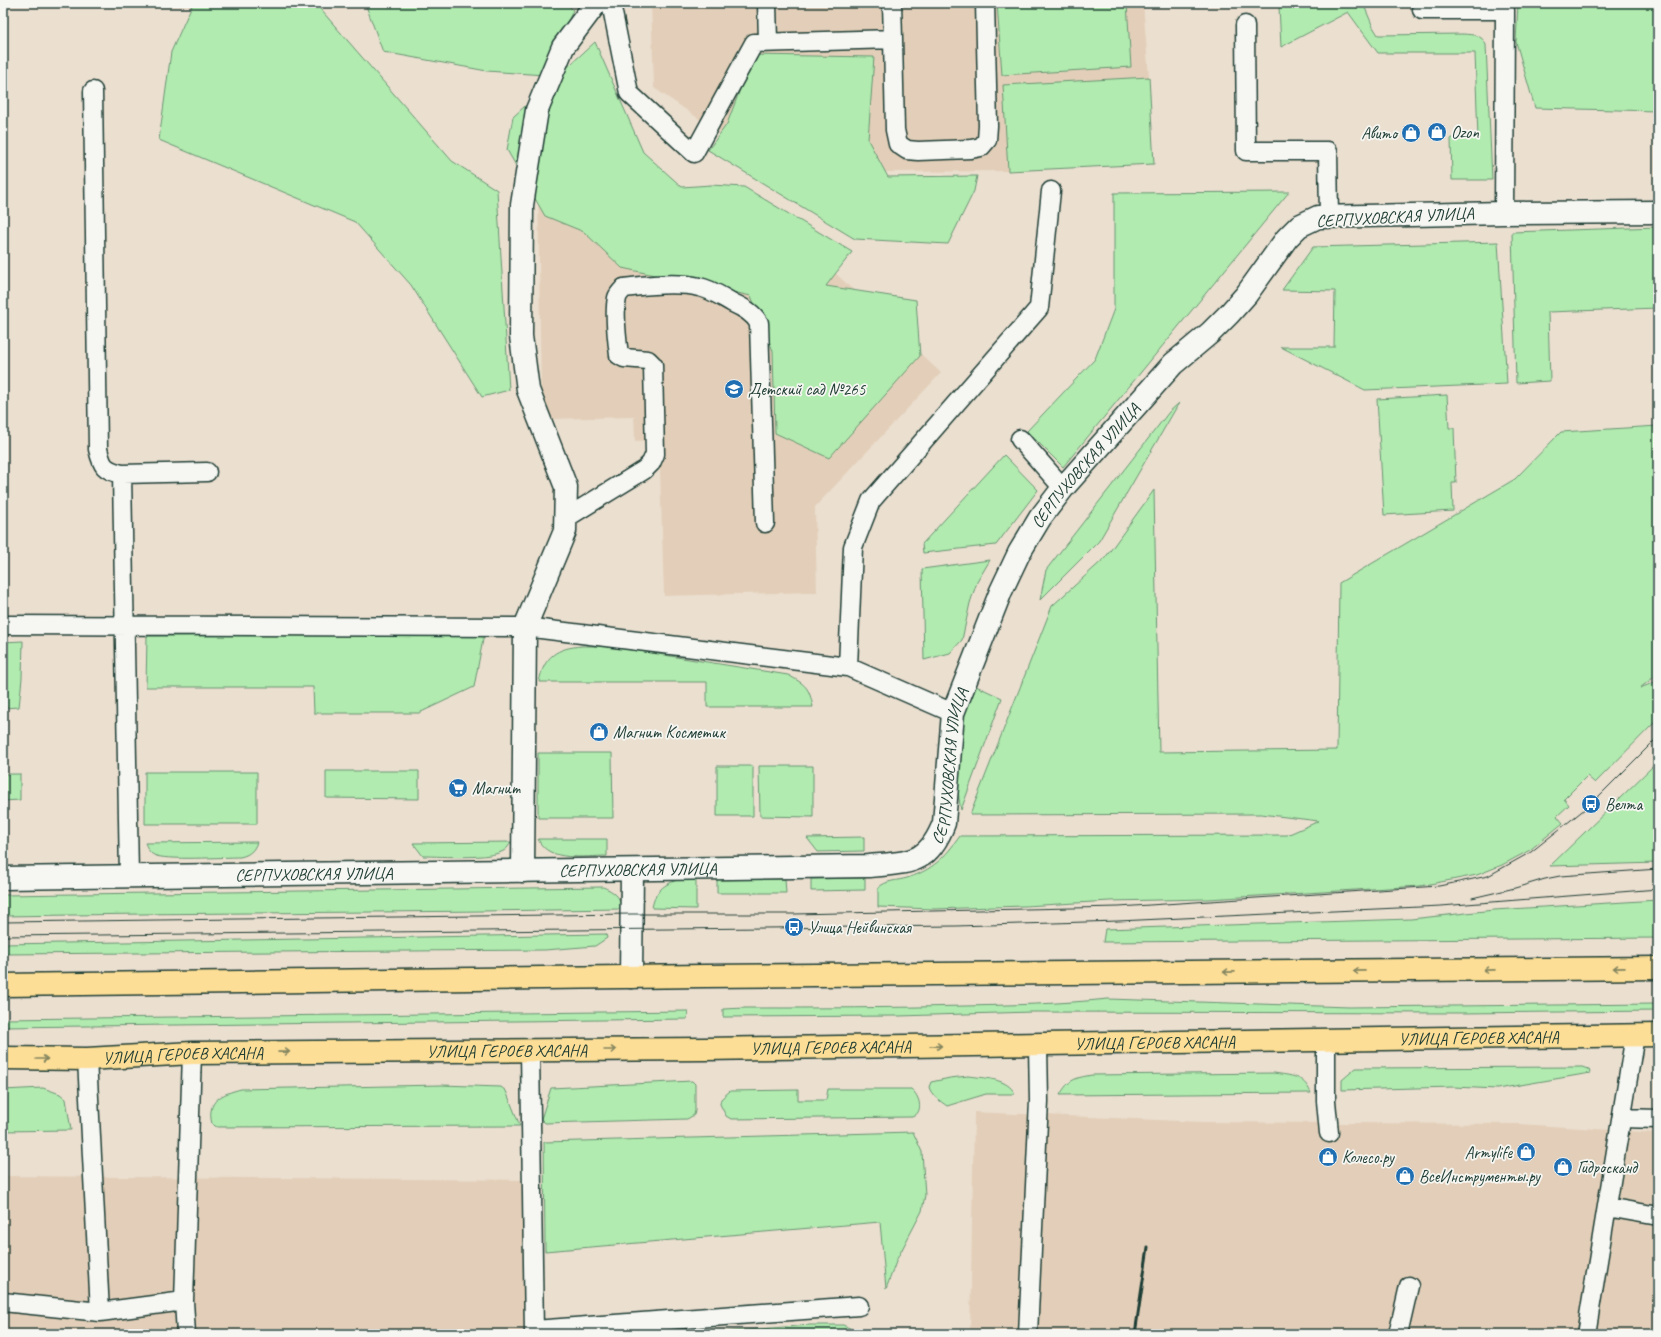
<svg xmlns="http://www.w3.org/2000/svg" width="1661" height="1337" viewBox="0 0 1661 1337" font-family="Caveat,sans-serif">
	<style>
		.built { fill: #e3cfb9 }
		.green { fill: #b1ebaf; stroke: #689472 }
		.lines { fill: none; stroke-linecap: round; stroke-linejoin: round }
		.service-casing { stroke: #1f3d34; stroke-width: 21 }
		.minor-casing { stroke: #1f3d34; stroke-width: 25 }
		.primary-casing { stroke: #1f3d34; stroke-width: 25 }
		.service { stroke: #f6f6f2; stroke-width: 18 }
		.minor { stroke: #f6f6f2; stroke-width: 22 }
		.primary { stroke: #fdde96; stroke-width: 22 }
		.tram { stroke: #1f3d34; stroke-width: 1 }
		.rail { stroke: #1f3d34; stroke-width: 3 }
		.oneway { stroke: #838560 }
		.labels { text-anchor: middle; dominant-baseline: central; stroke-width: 3.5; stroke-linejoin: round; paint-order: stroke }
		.poi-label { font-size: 17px; fill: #1f3d34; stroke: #f6f6f2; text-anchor: start }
		.street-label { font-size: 17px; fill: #1f3d34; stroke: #f6f6f2 }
	</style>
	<rect width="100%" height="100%" fill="#ebdfd0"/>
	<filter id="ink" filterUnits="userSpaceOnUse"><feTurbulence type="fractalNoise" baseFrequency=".025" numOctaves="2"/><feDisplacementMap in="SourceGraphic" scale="8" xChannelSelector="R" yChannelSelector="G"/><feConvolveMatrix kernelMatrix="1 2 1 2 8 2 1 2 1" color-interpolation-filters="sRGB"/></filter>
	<g filter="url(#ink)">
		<path class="built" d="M651 3H1143L1149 77 1154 164 1008 171 778 173 654 88Z
			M538 187 756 198 941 373 815 507 817 592 664 596 659 440 635 441 634 417 551 419 541 404Z
			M974 1112 1204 1122 1521 1124 1658 1133V1334H970Z
			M3 1176 541 1180 543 1334H3Z"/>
		<path class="green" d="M3 3H104L77 5 3 4Z
			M193 3H315L452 161 497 190 509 390 482 397 411 285 355 222 159 140 171 52Z
			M365 3H566L573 10 544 75 487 71 383 52Z
			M997 3H1127L1131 67 1002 75Z
			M1288 3H1363L1373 27 1378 35 1463 34C1473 35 1482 34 1486 45L1492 180H1452L1451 138H1478L1475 53H1378L1348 12 1281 47 1279 6Z
			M1518 3H1658V111L1535 108 1516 42Z
			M595 42 643 152 682 187 711 185 744 187 852 252 826 286 916 300 920 356 829 458 775 433 773 351 751 296 622 268 584 232 545 216 507 150 513 117Z
			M753 55 874 57 868 140 888 177 977 176 974 191 948 244 855 239 708 150 727 124Z
			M1149 77 1154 164 1008 171 1003 85Z
			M1289 192 1063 467 1027 431 1095 359 1114 309V193Z
			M1658 227V308L1548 312 1550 381 1516 383 1512 232Z
			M1498 242 1507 384 1365 390 1281 347H1334L1335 291 1282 290 1313 247Z
			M1447 395 1449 428H1454L1456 483H1452L1453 511 1384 515 1377 399Z
			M1179 403 1099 541 1040 600 1046 570 1169 412Z
			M1658 426V674L1640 688 1658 681V719L1595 783 1587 776 1564 799 1569 805 1557 816 1563 823 1530 850 1502 865 1477 875 1420 886 1208 899 1110 901 1025 906 934 909 878 907V888C886 880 897 881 907 878 933 870 945 857 960 836L1287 835 1319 821 1261 814 970 815 1052 606 1105 558 1154 490 1159 752 1337 750 1339 583 1515 479 1561 432Z
			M1004 455 1038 490 996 545 923 553 922 544Z
			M990 560 977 582 970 603 962 640 950 653 924 660 922 569Z
			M484 634 474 687 419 713H314L313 687H146L147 636Z
			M23 641 22 678 19 707 3 708V642Z
			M582 646H608L788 675C806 685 809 687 813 707H707V682H539C544 656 557 648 582 646Z
			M976 686 1002 698 961 810C953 775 958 717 976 686Z
			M538 753H612L613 818H538Z
			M1658 761V863L1550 866 1652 767Z
			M717 766H753V816H717Z
			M759 766H813V817L760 816Z
			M326 771H419V799L326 798Z
			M145 772H257V824H145Z
			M3 774H20V800L3 801Z
			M864 837V851L818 852 807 838Z
			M538 839H607V856C586 856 548 863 538 839Z
			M257 842C254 851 249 855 240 857 224 857 164 861 154 855 149 853 147 847 145 843Z
			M511 842C509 845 508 848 505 850 491 860 442 856 423 856L413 843Z
			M865 878V890L811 891V879Z
			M681 879H696V909L652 908C655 891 663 884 681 879Z
			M717 879H785L786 893H717Z
			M603 887C613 891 622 897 621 909 415 913 209 912 3 916V895Z
			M1658 900V938L1103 942 1105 929 1411 919 1494 910Z
			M606 934 607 938 595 946 545 950 3 954V944Z
			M1108 999 1349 1007 1658 1004V1011L1462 1013 1032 1012 899 1016 723 1017V1009L746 1008C819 1008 892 1008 965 1006 1013 1005 1060 1004 1108 999Z
			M688 1011 687 1019 3 1027V1019Z
			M1582 1067 1589 1069 1590 1073 1497 1089 1454 1087 1342 1090V1080L1356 1068Z
			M1274 1073C1292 1076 1303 1075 1311 1093L1060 1095C1069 1079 1075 1078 1092 1075Z
			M968 1076C983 1078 1008 1078 1015 1094H986L947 1106C940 1101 931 1095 929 1087L931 1082 950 1078Z
			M692 1081 695 1084V1111L694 1115 687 1119 545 1123 541 1119 551 1088Z
			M441 1085 501 1087 506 1091 520 1126 217 1127 212 1124C206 1100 222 1094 241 1089Z
			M43 1088 60 1094 66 1099 71 1130 3 1131V1090Z
			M828 1089H911C919 1095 925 1112 912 1117L731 1119 726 1116 720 1104 721 1099 730 1091 798 1090V1100H826Z
			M913 1132 922 1152 925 1195 922 1211 897 1259 886 1289 880 1222 545 1251 544 1142Z
			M810 1325H843L862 1334H696Z"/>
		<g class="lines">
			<defs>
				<path id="service" d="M611 3 629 93 694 153 754 43 893 39 895 130 898 144 907 150 918 151 971 149 981 147 987 140 988 126 985 3
					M767 3 768 42
					M892 3 893 39
					M1422 10H1505L1504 213
					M1245 25 1246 151H1328L1329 217
					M93 91 98 449C102 466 104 470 122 474L129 876
					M1020 439 1063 488
					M122 474 207 472
					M566 518 644 470 651 463 655 454 653 365 648 360 624 358 619 355C617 340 614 313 617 298 618 294 622 291 624 288 644 285 680 282 699 287 711 289 722 297 733 303 744 308 753 313 759 323L765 523
					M3 625 525 627 848 667
					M953 713 848 667 853 547 871 501 1039 308 1051 191
					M1326 1041V1101L1329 1133
					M530 1050 534 1334
					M87 1059 100 1312
					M1622 1118 1658 1119
					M1607 1207 1658 1216
					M184 1301 186 1334
					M3 1302 100 1312 184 1301 192 1053
					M534 1330 859 1306
					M1028 1334 1039 1101 1038 1045
					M1398 1334 1409 1286
					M1586 1334 1635 1035"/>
				<g id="minor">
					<path d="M523 871 525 627 565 531 566 487 528 390 521 336 522 205 537 110 563 47 596 3"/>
					<path id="s1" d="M3 878 869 866C909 862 928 865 944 823L953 713 1001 591 1019 553 1040 518 1063 488 1173 364 1210 333 1229 314 1246 295 1287 238 1299 226 1318 217 1504 213 1658 212"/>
					<path d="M631 977 632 870"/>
				</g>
				<g id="primary">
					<path d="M3 985 704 976 1658 968"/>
					<path id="s2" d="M3 1058 87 1059 192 1053 705 1049 1658 1035"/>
				</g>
			</defs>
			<use href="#service" class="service-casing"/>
			<use href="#minor" class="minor-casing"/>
			<use href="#primary" class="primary-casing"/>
			<use href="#service" class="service"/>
			<use href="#minor" class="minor"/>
			<use href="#primary" class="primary"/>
			<path class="tram" d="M1472 898 1515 888 1545 879 1560 876 1658 869
				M3 922 632 914H794L1119 907 1439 886 1488 876 1531 852 1591 804 1658 737
				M3 936 956 926 1118 921 1441 906 1658 889"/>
			<path class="rail" d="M1135 1334 1148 1247"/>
		</g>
		<defs><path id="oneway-shaft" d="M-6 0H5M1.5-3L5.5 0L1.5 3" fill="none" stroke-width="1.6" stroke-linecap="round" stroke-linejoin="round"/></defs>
		<g class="oneway">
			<use href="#oneway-shaft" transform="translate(1619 968) rotate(179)"/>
			<use href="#oneway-shaft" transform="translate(1489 970) rotate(179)"/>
			<use href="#oneway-shaft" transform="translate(1359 971) rotate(179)"/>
			<use href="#oneway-shaft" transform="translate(1229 972) rotate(179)"/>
			<use href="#oneway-shaft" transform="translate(936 1046) rotate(-1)"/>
			<use href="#oneway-shaft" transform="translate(610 1050)"/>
			<use href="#oneway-shaft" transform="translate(284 1052) rotate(-1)"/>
			<use href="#oneway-shaft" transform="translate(42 1059)"/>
		</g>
	</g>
	<defs>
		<symbol id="shop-disc" viewBox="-11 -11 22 22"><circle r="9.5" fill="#1f6fb2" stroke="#f6f6f2"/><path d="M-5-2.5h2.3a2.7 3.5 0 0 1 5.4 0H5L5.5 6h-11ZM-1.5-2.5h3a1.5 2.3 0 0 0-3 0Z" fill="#fff"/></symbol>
		<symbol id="school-disc" viewBox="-11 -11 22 22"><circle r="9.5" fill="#1f6fb2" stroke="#f6f6f2"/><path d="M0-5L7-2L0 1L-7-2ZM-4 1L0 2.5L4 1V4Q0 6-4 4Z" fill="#fff"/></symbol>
		<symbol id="supermarket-disc" viewBox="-11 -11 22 22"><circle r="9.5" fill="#1f6fb2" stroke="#f6f6f2"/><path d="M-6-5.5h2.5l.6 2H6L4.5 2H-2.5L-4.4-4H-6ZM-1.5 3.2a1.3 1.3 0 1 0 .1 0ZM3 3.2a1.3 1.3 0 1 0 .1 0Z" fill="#fff"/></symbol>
		<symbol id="bus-disc" viewBox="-11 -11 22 22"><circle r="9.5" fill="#1f6fb2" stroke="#f6f6f2"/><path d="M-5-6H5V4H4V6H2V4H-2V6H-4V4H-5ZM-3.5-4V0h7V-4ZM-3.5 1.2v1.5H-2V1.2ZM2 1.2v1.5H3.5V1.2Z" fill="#fff"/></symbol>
	</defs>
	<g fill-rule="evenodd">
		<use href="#shop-disc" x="1426" y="121" width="22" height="22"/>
		<use href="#shop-disc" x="1400" y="122" width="22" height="22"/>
		<use href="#school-disc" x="723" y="378" width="22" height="22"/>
		<use href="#shop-disc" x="588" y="721" width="22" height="22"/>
		<use href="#supermarket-disc" x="447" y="777" width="22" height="22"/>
		<use href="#bus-disc" x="1580" y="793" width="22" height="22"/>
		<use href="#bus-disc" x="783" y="916" width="22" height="22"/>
		<use href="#shop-disc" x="1515" y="1141" width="22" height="22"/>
		<use href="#shop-disc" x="1317" y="1146" width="22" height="22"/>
		<use href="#shop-disc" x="1552" y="1156" width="22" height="22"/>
		<use href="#shop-disc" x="1394" y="1165" width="22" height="22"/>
	</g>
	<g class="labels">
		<g class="poi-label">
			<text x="1451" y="132">Ozon</text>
			<text x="1397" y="133" text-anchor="end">Авито</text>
			<text x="748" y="389">Детский сад №265</text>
			<text x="613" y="732">Магнит Косметик</text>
			<text x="472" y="788">Магнит</text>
			<text x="1605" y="804">Велта</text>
			<text x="808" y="927">Улица Нейвинская</text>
			<text x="1512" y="1152" text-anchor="end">Armylife</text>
			<text x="1342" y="1157">Колесо.ру</text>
			<text x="1577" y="1167">Гидросканд</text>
			<text x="1419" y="1176">ВсеИнструменты.ру</text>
		</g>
		<g class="street-label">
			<text transform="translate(1395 217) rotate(-3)">СЕРПУХОВСКАЯ УЛИЦА</text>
			<text stroke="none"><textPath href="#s1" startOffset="1354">СЕРПУХОВСКАЯ УЛИЦА</textPath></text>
			<text stroke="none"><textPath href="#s1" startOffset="1018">СЕРПУХОВСКАЯ УЛИЦА</textPath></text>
			<text stroke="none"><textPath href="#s1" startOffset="635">СЕРПУХОВСКАЯ УЛИЦА</textPath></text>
			<text stroke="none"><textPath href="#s1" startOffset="311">СЕРПУХОВСКАЯ УЛИЦА</textPath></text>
			<text stroke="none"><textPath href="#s2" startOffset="1476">УЛИЦА ГЕРОЕВ ХАСАНА</textPath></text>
			<text stroke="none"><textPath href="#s2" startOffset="1152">УЛИЦА ГЕРОЕВ ХАСАНА</textPath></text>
			<text stroke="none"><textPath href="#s2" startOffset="828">УЛИЦА ГЕРОЕВ ХАСАНА</textPath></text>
			<text stroke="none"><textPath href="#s2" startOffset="504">УЛИЦА ГЕРОЕВ ХАСАНА</textPath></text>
			<text stroke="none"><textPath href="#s2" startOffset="180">УЛИЦА ГЕРОЕВ ХАСАНА</textPath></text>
		</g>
	</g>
	<rect width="1661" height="1337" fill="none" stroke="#f6f6f2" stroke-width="16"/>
	<rect x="8" y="8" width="1645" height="1321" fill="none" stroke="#1f3d34" stroke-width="1.5" filter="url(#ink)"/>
</svg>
